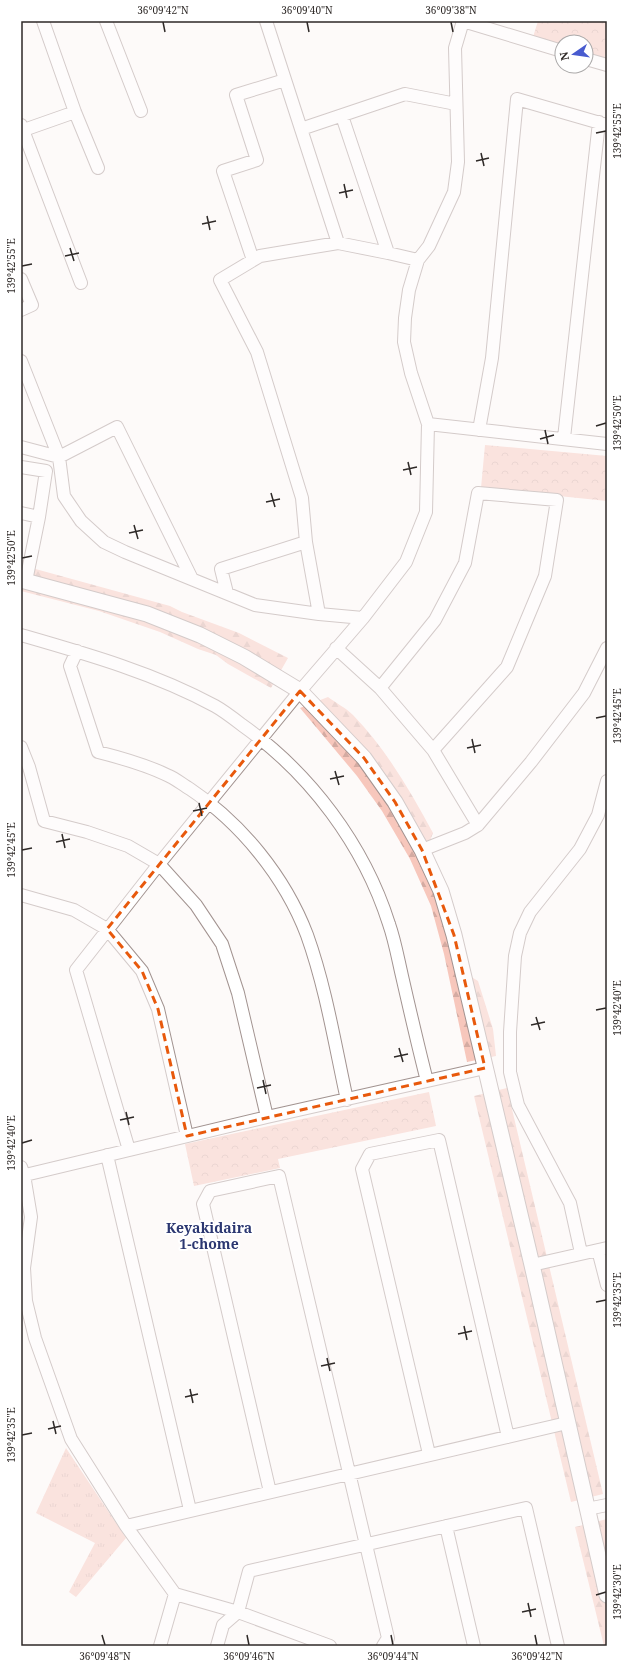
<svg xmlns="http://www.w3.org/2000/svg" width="628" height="1667" viewBox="0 0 628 1667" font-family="'Noto Serif',serif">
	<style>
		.grass { fill: url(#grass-tufts) }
		.forest { fill: url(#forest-firs) }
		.park { fill: url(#park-crowns) }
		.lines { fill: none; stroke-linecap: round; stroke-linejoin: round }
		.minor-casing { stroke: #a29390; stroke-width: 14 }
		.tertiary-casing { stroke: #a29390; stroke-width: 17 }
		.minor { stroke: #fff; stroke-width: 12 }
		.tertiary { stroke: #fff; stroke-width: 15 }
		.marked { fill: none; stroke: #e8590c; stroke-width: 3; stroke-dasharray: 8 5; stroke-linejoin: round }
		.ticks { fill: none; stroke: #2e2927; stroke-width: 1.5 }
		.labels { text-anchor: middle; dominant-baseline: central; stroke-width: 4; stroke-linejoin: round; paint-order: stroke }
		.neighbourhood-label { font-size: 14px; font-weight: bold; fill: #2b3771; stroke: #fff }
		.neatline { fill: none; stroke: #2e2927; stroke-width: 1.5 }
		.ticks-label { font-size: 10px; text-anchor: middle; fill: #2e2927 }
	</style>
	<defs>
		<pattern id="grass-tufts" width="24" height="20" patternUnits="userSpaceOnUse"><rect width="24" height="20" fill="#f7c7bc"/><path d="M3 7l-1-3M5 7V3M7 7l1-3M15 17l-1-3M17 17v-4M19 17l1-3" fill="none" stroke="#d4aba2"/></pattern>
		<pattern id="forest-firs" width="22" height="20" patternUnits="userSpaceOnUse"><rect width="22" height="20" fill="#f7c7bc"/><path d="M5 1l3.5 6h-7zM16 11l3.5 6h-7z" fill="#d4aba2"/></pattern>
		<pattern id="park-crowns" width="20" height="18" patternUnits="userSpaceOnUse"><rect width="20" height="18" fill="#f7c7bc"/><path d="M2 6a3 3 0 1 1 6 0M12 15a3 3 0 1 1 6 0" fill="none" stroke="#d4aba2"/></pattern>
	</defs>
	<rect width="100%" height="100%" fill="#fdfaf9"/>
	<path class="grass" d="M66 1448 126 1538 76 1597 69 1592 95 1543 36 1513Z"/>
	<path class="forest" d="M21 565 170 606 182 612 239 633 288 658 271 688 228 664 216 655 198 649 160 632 99 611 21 591Z
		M328 697C336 703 346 708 353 715 386 749 411 792 433 833L422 862 435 890 457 968 478 981 493 1029 496 1056 467 1062 444 954 431 906 410 859 382 811 357 776 300 708Z
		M507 1088 603 1494 571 1502 474 1096Z
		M607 1519V1646H604L575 1527Z"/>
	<path class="park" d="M538 21H607V49L604 59 586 53V42H562V46L533 37Z
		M485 445 607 456V501L481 488Z
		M429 1092 436 1126 278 1159 280 1168 194 1186 185 1144Z"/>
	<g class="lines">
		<defs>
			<path id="minor" d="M43 21 75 112 98 168
				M106 21 141 111
				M266 21 338 243
				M463 21 562 51
				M586 59 607 65
				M342 116 388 253
				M21 125 81 283
				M301 129 405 94 456 104
				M21 131 75 112
				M253 260 223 171 257 160 236 95 285 80
				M21 279 32 305 21 310
				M21 361 59 457 64 496 81 521 104 542 125 552 255 605 319 614 306 542 302 498 257 352 220 280 260 256 338 243 388 253 418 260
				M428 424 607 444
				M479 430 492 358 517 99 607 125
				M564 438 599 122
				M21 447 59 457 117 427 192 579
				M21 467 46 471 39 517
				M21 513 39 517 26 581
				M227 593 221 569 306 542
				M319 614 363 618
				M21 635C87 654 154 673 215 706 224 711 233 718 242 725 310 773 364 845 389 924 395 941 398 959 402 976 410 1011 418 1046 427 1081
				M336 648 380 688 433 750 478 825
				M77 651 70 666 98 752C122 758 147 765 169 776 176 779 183 785 190 789 241 823 285 877 307 935 326 988 335 1045 347 1100
				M380 688 435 620 465 563 478 493 557 500 545 576 507 667 433 750
				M21 747 29 767 44 821 87 832 128 846 159 864 196 905 222 944 238 993 267 1117
				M422 850 465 833 478 825 531 762 584 693 607 648
				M21 895 74 910 107 929 142 971 158 1009 187 1136
				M129 1150 76 970 159 864 300 691 363 618 406 562 426 512 428 424 411 373 404 342 405 318 409 290 418 260 429 246 454 192 458 162 455 48 463 21
				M107 1155 190 1510
				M21 1167 24 1175 31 1217 24 1268 26 1301 35 1338 71 1439 126 1526 175 1594 238 1612 330 1646
				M21 1176 267 1117 485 1068
				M598 1250 607 1285
				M581 1253 570 1203 518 1105 510 1072V1032L515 956 520 933 530 912 580 849 598 815 607 781
				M532 1265 607 1248
				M429 1454 362 1169 370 1154 439 1140 508 1437
				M270 1492 203 1204 210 1191 279 1176 388 1638 383 1646
				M587 1509 607 1505
				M126 1526 567 1423
				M446 1526 474 1646
				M160 1646 175 1594
				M217 1646 223 1625 238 1612 249 1571 526 1508 558 1646"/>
			<path id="tertiary" d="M21 580 147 614 200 635 244 657 300 691 364 758 395 802 422 850 441 891 454 935 532 1265 607 1595"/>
		</defs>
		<use href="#minor" class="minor-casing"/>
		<use href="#tertiary" class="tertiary-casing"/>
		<use href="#minor" class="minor"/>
		<use href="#tertiary" class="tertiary"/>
	</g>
	<path d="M0 0H628V1667H0ZM300 691 364 758 395 802 422 850 454 935 485 1068 187 1136 158 1009 142 971 107 929Z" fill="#fdfaf9" fill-opacity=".55" fill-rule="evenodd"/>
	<path class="marked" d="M300 691 364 758 395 802 422 850 454 935 485 1068 187 1136 158 1009 142 971 107 929Z"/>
	<path class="ticks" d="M163 22 165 32M307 22 309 32M451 22 453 32M596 133 606 131M481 153 484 166M476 161 489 158M344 184 347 198M339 193 353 190M207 216 210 230M202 224 216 221M70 248 74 261M65 256 79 253M22 266 32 264M596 426 606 423M545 430 548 444M540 439 554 435M408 462 411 475M403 470 417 467M271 493 275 507M266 502 280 499M134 525 138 539M129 533 143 530M22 558 32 556M596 718 606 716M472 739 475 753M467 748 481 745M335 771 339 785M330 779 344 776M199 803 202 816M193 811 207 808M62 834 65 848M56 842 70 839M22 850 32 848M596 1010 606 1008M536 1017 540 1030M531 1025 545 1022M399 1048 403 1062M394 1057 408 1054M263 1080 266 1094M257 1088 271 1085M126 1112 129 1125M120 1120 134 1117M22 1143 32 1140M596 1302 606 1300M464 1326 467 1340M458 1334 472 1331M327 1358 330 1371M321 1366 335 1363M190 1389 193 1403M185 1397 198 1394M53 1421 56 1434M48 1429 61 1426M22 1435 32 1433M596 1595 606 1592M528 1603 531 1617M522 1612 536 1609M102 1635 105 1645M247 1635 249 1645M391 1635 393 1645M535 1635 537 1645"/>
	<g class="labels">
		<g class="neighbourhood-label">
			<text x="209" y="1227">Keyakidaira<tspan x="209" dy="16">1-chome</tspan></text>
		</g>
	</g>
	<rect width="628" height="1667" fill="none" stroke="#ffffff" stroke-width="44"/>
	<g transform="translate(574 54) rotate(257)"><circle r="19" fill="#ffffff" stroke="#aba9a9"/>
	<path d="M0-3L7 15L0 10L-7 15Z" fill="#485bcf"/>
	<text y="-6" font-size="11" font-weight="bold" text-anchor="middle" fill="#2e2927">N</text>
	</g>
	<rect x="22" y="22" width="584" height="1623" class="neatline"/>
	<g class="ticks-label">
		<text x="163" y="14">36°09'42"N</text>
		<text x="307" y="14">36°09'40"N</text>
		<text x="451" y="14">36°09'38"N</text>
		<text transform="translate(617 131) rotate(-90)" y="4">139°42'55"E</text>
		<text transform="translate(11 266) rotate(-90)" y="4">139°42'55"E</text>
		<text transform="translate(617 423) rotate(-90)" y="4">139°42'50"E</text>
		<text transform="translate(11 558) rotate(-90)" y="4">139°42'50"E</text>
		<text transform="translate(617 716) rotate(-90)" y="4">139°42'45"E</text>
		<text transform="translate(11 850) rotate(-90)" y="4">139°42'45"E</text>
		<text transform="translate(617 1008) rotate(-90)" y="4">139°42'40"E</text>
		<text transform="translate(11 1143) rotate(-90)" y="4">139°42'40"E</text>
		<text transform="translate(617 1300) rotate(-90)" y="4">139°42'35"E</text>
		<text transform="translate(11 1435) rotate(-90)" y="4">139°42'35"E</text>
		<text transform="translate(617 1592) rotate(-90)" y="4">139°42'30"E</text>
		<text x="105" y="1660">36°09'48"N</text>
		<text x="249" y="1660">36°09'46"N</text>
		<text x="393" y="1660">36°09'44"N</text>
		<text x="537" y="1660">36°09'42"N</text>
	</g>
</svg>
